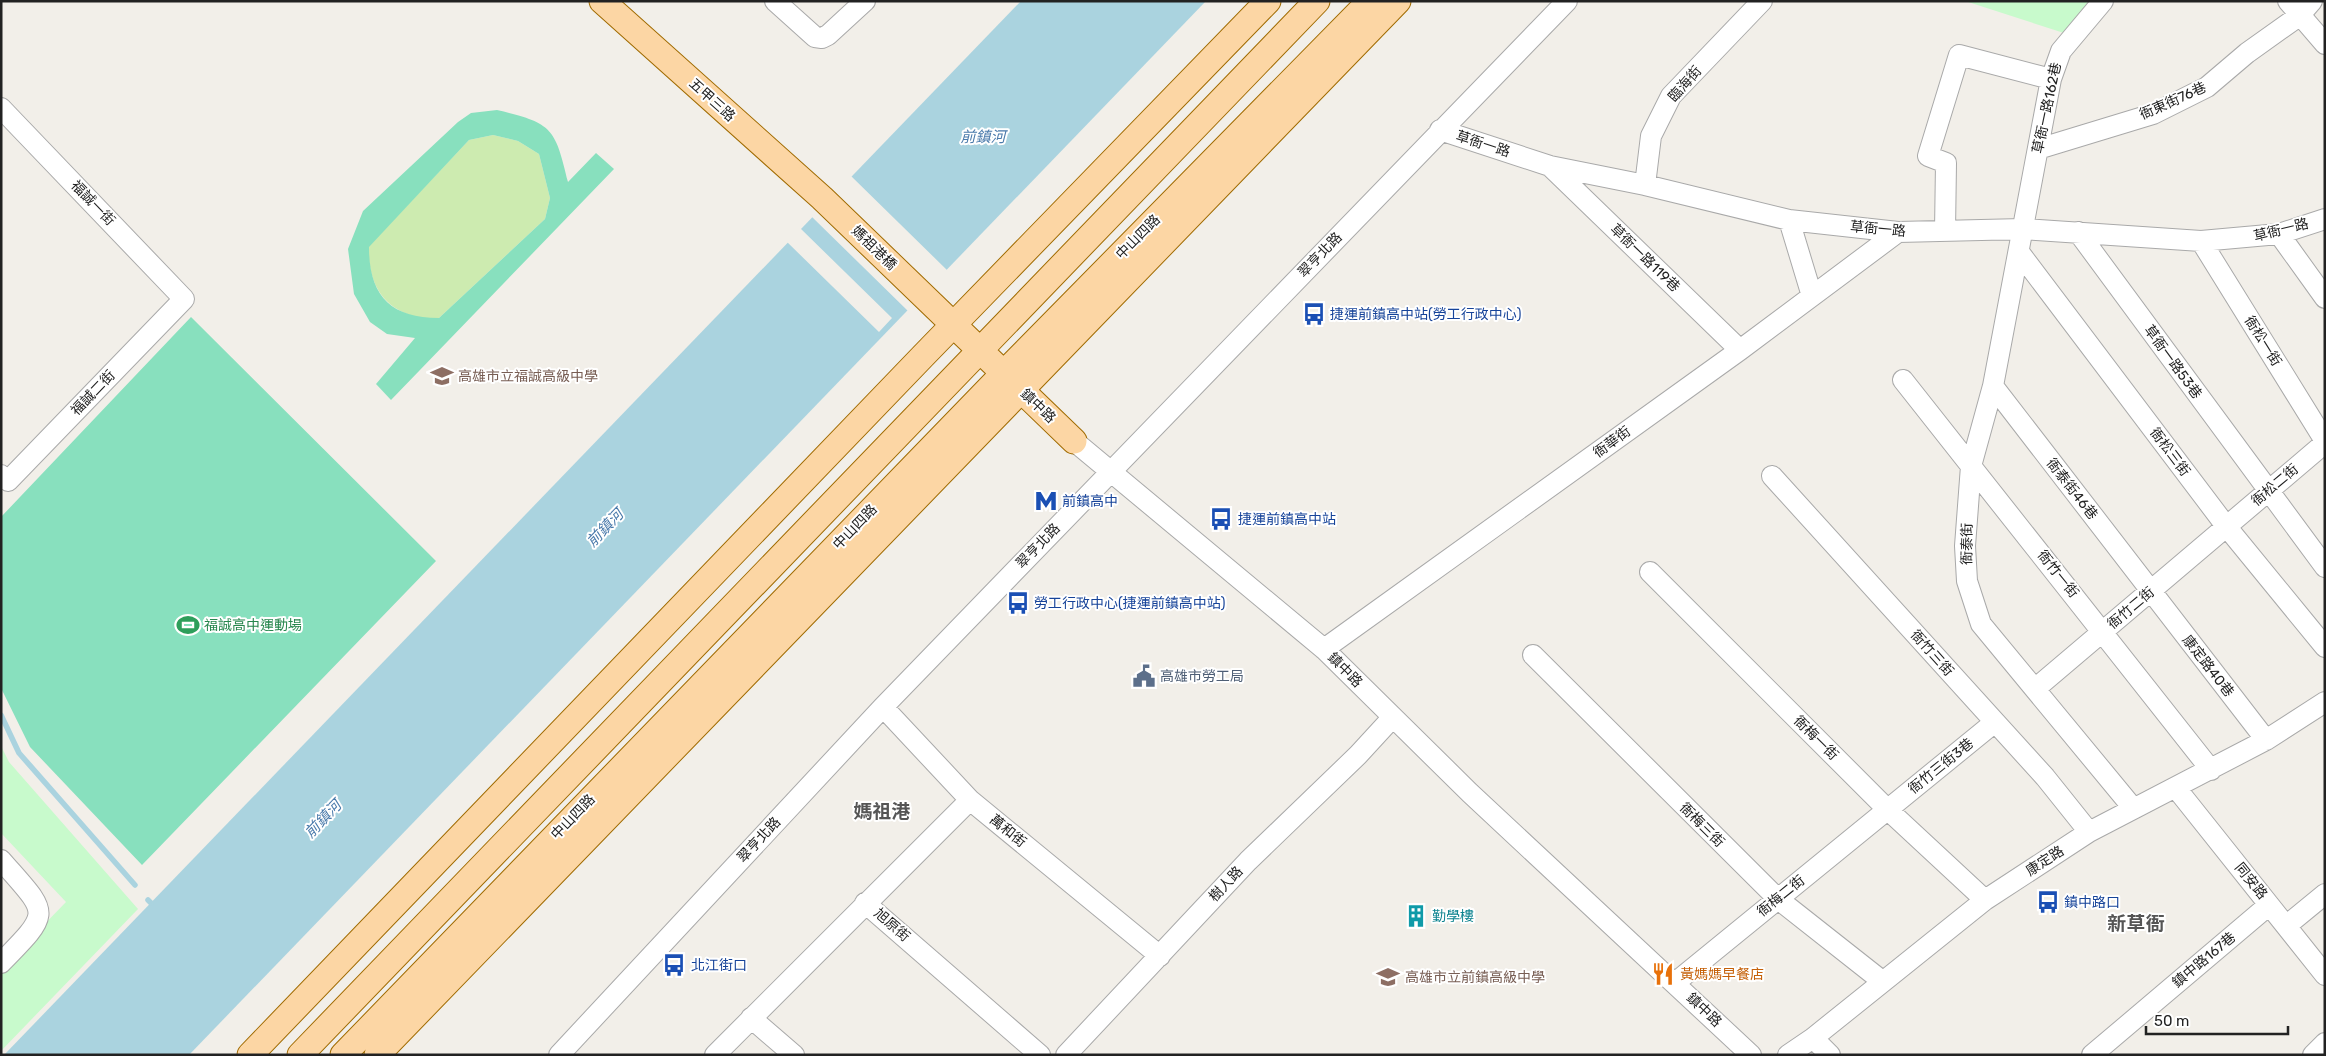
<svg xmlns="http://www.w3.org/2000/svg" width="2326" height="1056" viewBox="0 0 2326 1056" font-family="Rubik,'Noto Sans TC',sans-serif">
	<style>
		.grass { fill: #cdebb0 }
		.park { fill: #c8facc }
		.pitch { fill: #88e0be; fill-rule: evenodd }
		.water { fill: #aad3df }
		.pier { fill: #f2efe9 }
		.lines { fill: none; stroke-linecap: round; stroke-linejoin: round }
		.stream { stroke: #aad3df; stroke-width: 5.5 }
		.minor-casing { stroke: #a9a9a9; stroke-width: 22 }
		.major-casing { stroke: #a06b00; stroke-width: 27 }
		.minor { stroke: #fff; stroke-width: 20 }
		.major { stroke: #fcd6a4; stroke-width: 25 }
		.labels { text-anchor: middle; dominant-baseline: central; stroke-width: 4; stroke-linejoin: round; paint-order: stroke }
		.street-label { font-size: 14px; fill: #222; stroke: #fff }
		.transit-label { font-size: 14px; fill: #164399; stroke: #fff; text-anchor: start }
		.education-label { font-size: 14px; fill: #785e54; stroke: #fff; text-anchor: start }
		.leisure-label { font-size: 14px; fill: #27864d; stroke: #fff; text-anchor: start }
		.service-label { font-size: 14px; fill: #4e5e75; stroke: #fff; text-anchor: start }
		.culture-label { font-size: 14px; fill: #0d838f; stroke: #fff; text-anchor: start }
		.food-label { font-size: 14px; fill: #c56008; stroke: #fff; text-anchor: start }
		.water-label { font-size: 15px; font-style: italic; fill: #4a7aab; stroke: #fff }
		.district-label { font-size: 19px; font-weight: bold; fill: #555; stroke: #fff }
	</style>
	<rect width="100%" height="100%" fill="#f2efe9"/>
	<path class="grass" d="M493 135 518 141 539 154 550 198 545 219 439 318C432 318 423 319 416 317 380 307 369 281 368 247L469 140Z"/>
	<path class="park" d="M1965 1H2093L2067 34Z
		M1 746 9 762 138 909 1 1051V969L66 902 1 833Z"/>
	<path class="pitch" d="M497 110C552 123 555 127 568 182L596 153 614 169 391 400 376 384 415 338 387 334 370 322 354 294 348 249 363 211 458 122 471 113ZM493 135 518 141 539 154 550 198 545 219 439 318C390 318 369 295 369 247L469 140Z
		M191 317 436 561 142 865 30 747 1 688V517Z"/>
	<path class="water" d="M1021 1H1206L189 1055H4Z"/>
	<path class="pier" d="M850 175 948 271 909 312 811 216Z
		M799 227 892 318 879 332 786 241Z"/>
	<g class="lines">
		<path class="stream" d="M1 715 19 753 135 885
			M148 900 151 903"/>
		<defs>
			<path id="minor" d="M775 1 815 37 822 38 828 35 865 1
				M2103 1 2061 51 2051 79 1993 386 1971 466 1965 546 1967 581 1981 624 2133 808
				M2288 1 2325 44
				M1 108 184 299 8 481 1 475
				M1440 130 1550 166 1645 185 1789 220 1898 232 2023 229 2201 241 2279 234 2325 219
				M2038 149 2153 114 2207 87 2247 53 2299 16 2312 1
				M1550 166 1740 350
				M1645 185 1651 136 1671 96 1762 1
				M1789 220 1812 296
				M1945 231 1946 163 1928 156 1959 55 2051 79
				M2078 232 2325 567
				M2279 234 2325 298
				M2201 241 2325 441
				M2019 252 2226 526 2325 647
				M1903 380 2211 770
				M1993 386 2266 740
				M1074 441 1324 649 1470 793 1751 1055
				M1772 476 2045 777 2089 832
				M1650 572 1887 809 1985 900
				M1324 649 1740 350 1898 232
				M1533 655 1778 899 1882 981
				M2036 688 2325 443
				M883 707 970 800 1160 956
				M2176 788 2325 975
				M1 860C49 915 53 910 1 963
				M865 903 1040 1055
				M2286 926 2325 894
				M1676 982 1995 722
				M751 1018 794 1055
				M1813 1038 1830 1055
				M559 1055 883 707 1567 1
				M715 1055 970 800
				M1066 1055 1248 861 1358 755 1392 718
				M1788 1055 1813 1038 1985 900 2089 832 2266 740 2325 702
				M2092 1055 2269 905
				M2313 1055 2325 1043"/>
			<path id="major" d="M602 1 822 198 1074 441
				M250 1055 922 357 1268 1
				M300 1055 1317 1
				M343 1055 1004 373 1370 1
				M377 1055 1398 1"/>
		</defs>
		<use href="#minor" class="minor-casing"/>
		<use href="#major" class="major-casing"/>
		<use href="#minor" class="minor"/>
		<use href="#major" class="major"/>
	</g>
	<defs>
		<symbol id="bus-bare" viewBox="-9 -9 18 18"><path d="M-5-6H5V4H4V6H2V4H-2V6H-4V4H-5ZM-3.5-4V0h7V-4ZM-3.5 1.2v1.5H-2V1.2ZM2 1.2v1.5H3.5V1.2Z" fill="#1a4fb4" stroke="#fff" stroke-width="2.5" paint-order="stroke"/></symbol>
		<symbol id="school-bare" viewBox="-9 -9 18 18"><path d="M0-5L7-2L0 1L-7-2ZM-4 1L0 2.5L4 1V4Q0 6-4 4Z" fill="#8d6e63" stroke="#fff" stroke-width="2.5" paint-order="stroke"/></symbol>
		<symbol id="metro-bare" viewBox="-9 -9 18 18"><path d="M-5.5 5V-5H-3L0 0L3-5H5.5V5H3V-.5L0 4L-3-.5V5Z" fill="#1a4fb4" stroke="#fff" stroke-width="2.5" paint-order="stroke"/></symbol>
		<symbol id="stadium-bare" viewBox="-9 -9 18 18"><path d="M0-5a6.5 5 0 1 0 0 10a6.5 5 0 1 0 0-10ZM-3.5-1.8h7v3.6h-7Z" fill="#2e9e5b" stroke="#fff" stroke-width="2.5" paint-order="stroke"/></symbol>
		<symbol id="civic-bare" viewBox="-9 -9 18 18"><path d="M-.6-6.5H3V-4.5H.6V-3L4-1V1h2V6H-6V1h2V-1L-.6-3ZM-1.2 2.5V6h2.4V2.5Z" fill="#5c6f8a" stroke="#fff" stroke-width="2.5" paint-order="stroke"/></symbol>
		<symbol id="building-bare" viewBox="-9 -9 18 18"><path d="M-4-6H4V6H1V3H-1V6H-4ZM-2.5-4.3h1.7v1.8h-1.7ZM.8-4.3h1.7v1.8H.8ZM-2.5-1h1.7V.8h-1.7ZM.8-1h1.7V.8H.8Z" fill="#0f9aa8" stroke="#fff" stroke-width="2.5" paint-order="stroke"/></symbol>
		<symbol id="restaurant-bare" viewBox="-9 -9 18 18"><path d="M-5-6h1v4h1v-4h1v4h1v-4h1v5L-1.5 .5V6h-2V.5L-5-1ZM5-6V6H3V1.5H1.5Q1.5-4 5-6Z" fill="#e8710a" stroke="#fff" stroke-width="2.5" paint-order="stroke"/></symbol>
	</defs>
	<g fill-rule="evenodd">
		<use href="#bus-bare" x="1298" y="298" width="32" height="32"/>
		<use href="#school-bare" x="426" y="360" width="32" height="32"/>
		<use href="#metro-bare" x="1030" y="485" width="32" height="32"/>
		<use href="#bus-bare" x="1205" y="503" width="32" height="32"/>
		<use href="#bus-bare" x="1002" y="587" width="32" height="32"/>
		<use href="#stadium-bare" x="172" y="609" width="32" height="32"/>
		<use href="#civic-bare" x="1128" y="660" width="32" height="32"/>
		<use href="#bus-bare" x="2032" y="886" width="32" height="32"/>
		<use href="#building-bare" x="1400" y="900" width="32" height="32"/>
		<use href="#bus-bare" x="658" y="949" width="32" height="32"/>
		<use href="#restaurant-bare" x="1647" y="958" width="32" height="32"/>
		<use href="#school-bare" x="1372" y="961" width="32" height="32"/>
	</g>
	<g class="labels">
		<g class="street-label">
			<text transform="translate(1685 84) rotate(-49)">臨海街</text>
			<text transform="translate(712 100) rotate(42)">五甲三路</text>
			<text transform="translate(2173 101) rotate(-24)">衙東街76巷</text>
			<text transform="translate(2047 108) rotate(-78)">草衙一路162巷</text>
			<text transform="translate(1483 144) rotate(18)">草衙一路</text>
			<text transform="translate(93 203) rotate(46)">福誠一街</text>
			<text transform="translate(1878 229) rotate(5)">草衙一路</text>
			<text transform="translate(2281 230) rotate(-14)">草衙一路</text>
			<text transform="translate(1138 237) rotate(-45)">中山四路</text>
			<text transform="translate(874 248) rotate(44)">媽祖港橋</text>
			<text transform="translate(1320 255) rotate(-46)">翠亨北路</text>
			<text transform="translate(1645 258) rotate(44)">草衙一路119巷</text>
			<text transform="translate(2263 341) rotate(58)">衙松一街</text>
			<text transform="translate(2173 362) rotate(54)">草衙一路53巷</text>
			<text transform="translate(93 393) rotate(-46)">福誠二街</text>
			<text transform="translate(1038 406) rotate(44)">鎮中路</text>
			<text transform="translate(1612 442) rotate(-36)">衙華街</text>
			<text transform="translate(2170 452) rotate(53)">衙松三街</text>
			<text transform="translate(2275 485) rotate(-40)">衙松二街</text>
			<text transform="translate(2072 489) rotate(52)">衙泰街46巷</text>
			<text transform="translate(855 527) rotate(-46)">中山四路</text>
			<text transform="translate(1967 544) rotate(-89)">衙泰街</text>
			<text transform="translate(1038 546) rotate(-46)">翠亨北路</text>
			<text transform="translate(2058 574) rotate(51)">衙竹一街</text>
			<text transform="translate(2131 608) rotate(-40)">衙竹二街</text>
			<text transform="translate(1932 653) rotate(48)">衙竹三街</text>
			<text transform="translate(2208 666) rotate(52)">康定路40巷</text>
			<text transform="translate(1345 670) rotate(45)">鎮中路</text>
			<text transform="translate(1816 738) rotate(45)">衙梅一街</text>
			<text transform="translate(1941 766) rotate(-39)">衙竹三街3巷</text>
			<text transform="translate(573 817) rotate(-46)">中山四路</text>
			<text transform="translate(1702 825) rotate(45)">衙梅三街</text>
			<text transform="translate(1008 831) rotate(39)">萬和街</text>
			<text transform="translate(759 840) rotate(-47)">翠亨北路</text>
			<text transform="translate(2045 861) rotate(-33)">康定路</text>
			<text transform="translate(2251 881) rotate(51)">同安路</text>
			<text transform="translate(1226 884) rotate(-47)">樹人路</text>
			<text transform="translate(1781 896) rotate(-39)">衙梅二街</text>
			<text transform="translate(892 925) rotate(41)">旭原街</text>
			<text transform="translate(2204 960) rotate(-40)">鎮中路167巷</text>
			<text transform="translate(1704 1010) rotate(44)">鎮中路</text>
		</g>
		<g class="transit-label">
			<text x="1330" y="314">捷運前鎮高中站(勞工行政中心)</text>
			<text x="1062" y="501">前鎮高中</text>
			<text x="1238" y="519">捷運前鎮高中站</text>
			<text x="1034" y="603">勞工行政中心(捷運前鎮高中站)</text>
			<text x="2064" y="902">鎮中路口</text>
			<text x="691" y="965">北江街口</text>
		</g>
		<g class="education-label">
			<text x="458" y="376">高雄市立福誠高級中學</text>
			<text x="1405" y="977">高雄市立前鎮高級中學</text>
		</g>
		<g class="leisure-label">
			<text x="204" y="625">福誠高中運動場</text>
		</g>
		<g class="service-label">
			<text x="1160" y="676">高雄市勞工局</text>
		</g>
		<g class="culture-label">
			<text x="1432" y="916">勤學樓</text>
		</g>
		<g class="food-label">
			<text x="1680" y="974">黃媽媽早餐店</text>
		</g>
		<g class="water-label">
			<text x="983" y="137">前鎮河</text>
			<text transform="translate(605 528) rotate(-46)">前鎮河</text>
			<text transform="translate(323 819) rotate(-46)">前鎮河</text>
		</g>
		<g class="district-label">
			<text x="882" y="811">媽祖港</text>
			<text x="2136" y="923">新草衙</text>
		</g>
	</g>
	<rect width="2326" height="1056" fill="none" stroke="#222222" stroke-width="5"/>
	<path d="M2146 1026v8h142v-8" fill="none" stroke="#222222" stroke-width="2.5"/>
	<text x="2154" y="1026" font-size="15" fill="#222222" stroke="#ffffff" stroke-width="4" paint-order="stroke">50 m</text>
</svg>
